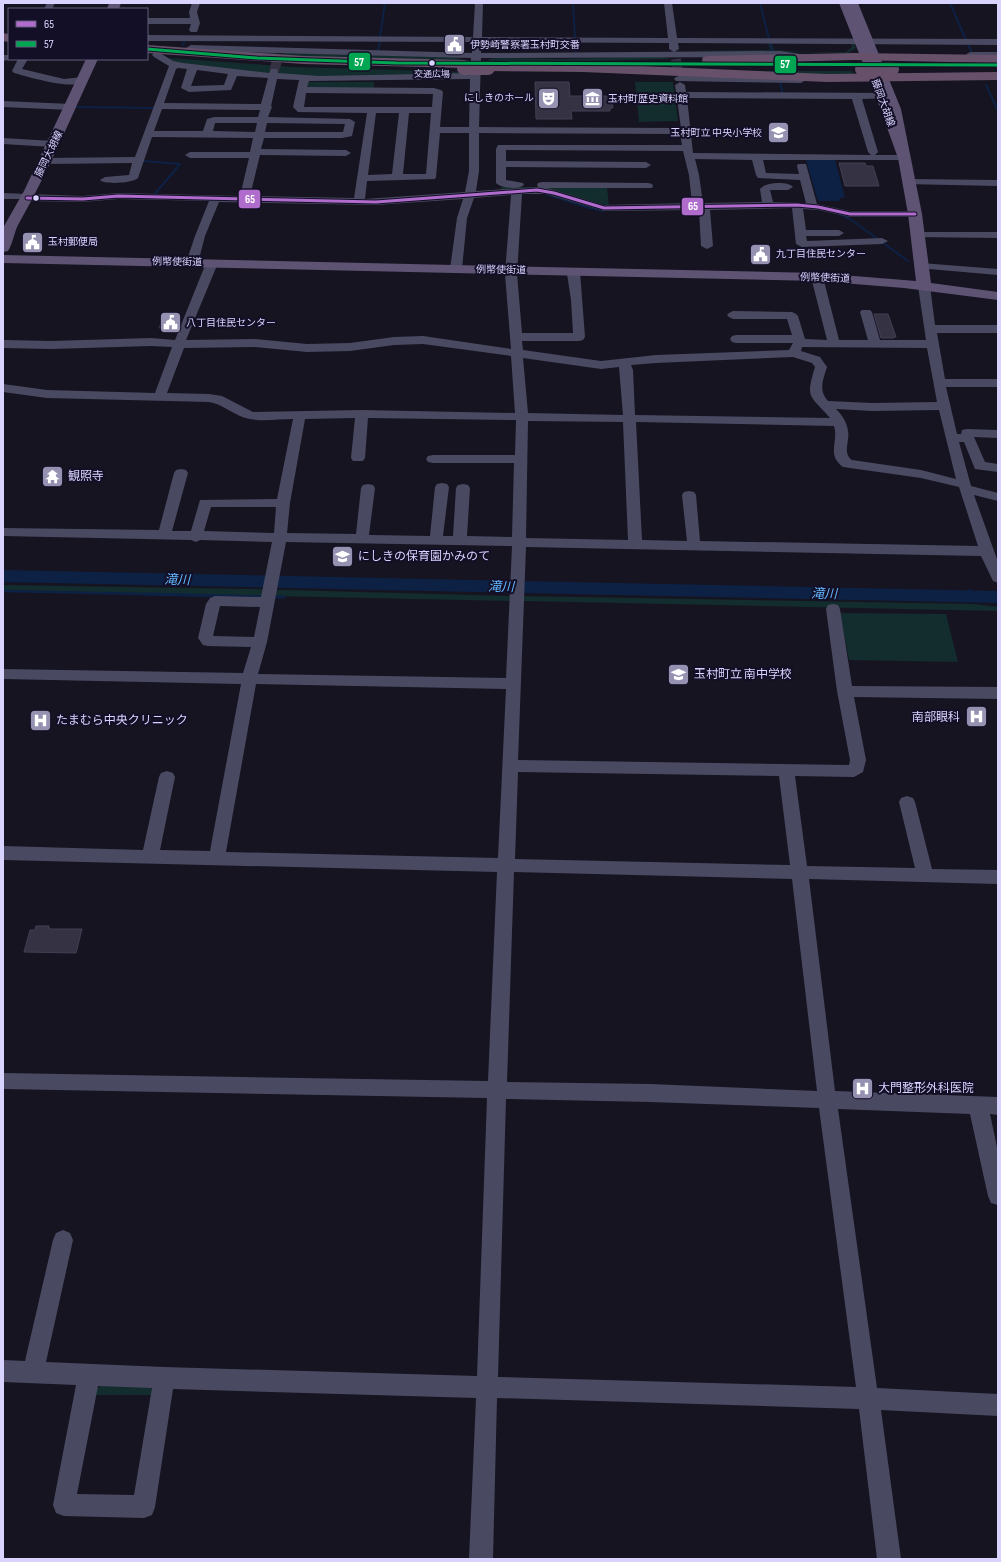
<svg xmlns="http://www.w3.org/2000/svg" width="1001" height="1562" viewBox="0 0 1001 1562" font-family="'Sofia Sans Condensed','Noto Sans JP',sans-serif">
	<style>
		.green { fill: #132c2d; fill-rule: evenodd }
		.water { fill: #0d2144 }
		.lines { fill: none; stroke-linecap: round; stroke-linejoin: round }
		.stream-far2 { stroke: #0d2144; stroke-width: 2 }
		.stream-far1 { stroke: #0d2144; stroke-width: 2.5 }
		.stream { stroke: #0d2144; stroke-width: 3 }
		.river { fill: #0d2144; fill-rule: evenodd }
		.building { fill: #343243; stroke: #433f54 }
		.minor-tunnel { stroke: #333142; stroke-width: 10; stroke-dasharray: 10 5; stroke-linecap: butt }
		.minor { fill: #4a4962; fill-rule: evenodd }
		.major { fill: #5e5373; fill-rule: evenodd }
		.highway { fill: #67516a; fill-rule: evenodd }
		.highway-bridge { stroke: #67516a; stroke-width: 14 }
		.bus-1-casing { stroke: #130f26; stroke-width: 5 }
		.bus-2-casing { stroke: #130f26; stroke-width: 5 }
		.bus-1 { stroke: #b06ccc; stroke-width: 3 }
		.bus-2 { stroke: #00a651; stroke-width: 3 }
		.bus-dot { fill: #d9d4ff; stroke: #130f26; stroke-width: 1.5 }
		.labels { text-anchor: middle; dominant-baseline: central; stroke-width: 4; stroke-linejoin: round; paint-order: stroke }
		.far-bus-label { font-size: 9px; fill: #d9d4ff; stroke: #130f26 }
		.far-poi-label { font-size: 10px; fill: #d9d4ff; stroke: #130f26; text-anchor: start }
		.far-street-label { font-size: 10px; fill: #d9d4ff; stroke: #130f26 }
		.poi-label { font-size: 12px; fill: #d9d4ff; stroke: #130f26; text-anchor: start }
		.water-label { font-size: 13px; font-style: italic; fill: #62b6ff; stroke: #130f26 }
		.line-badge { stroke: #130f26; stroke-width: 1.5 }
		.badge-label { font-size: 11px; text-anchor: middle; font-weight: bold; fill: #fff }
	</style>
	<rect width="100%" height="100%" fill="#161421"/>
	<path class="green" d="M676 42H852L854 43 856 48 848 53 678 51ZM677 42 768 43 770 50 680 51 678 50ZM774 43H851L852 47 846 52H804L774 50 772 44Z
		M218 52 274 53 283 55 286 53 454 57 464 60 311 58Z
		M660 56 671 59 559 62H487L490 59 499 58 561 59Z
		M170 58 295 67 463 72 457 74 340 78 277 74 279 67H273L271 71H273L266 74 184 65 166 59Z
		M707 71H852L854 75 788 74Z
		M309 82H374V89H310L306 87V83Z
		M635 82H673L678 121 639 122Z
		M501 187H607L609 206 546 189 501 191Z
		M3 585 253 589 267 590 265 596 3 590Z
		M273 590H288L513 596 512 601 272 596Z
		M521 596 975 604 998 607V611L521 601Z
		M840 613 946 614 958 662 849 660Z
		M104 1383 149 1384 155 1395H92L94 1391Z"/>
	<path class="water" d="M806 160H835L845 198H839L840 201H818Z"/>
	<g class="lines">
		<path class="stream-far2" d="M573 3 575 38
			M760 3 769 39
			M950 3 966 40
			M380 37 385 3
			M575 42 576 54
			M770 43 772 51
			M968 44 971 51
			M183 45 185 40
			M378 51 380 41
			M780 83 783 94
			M986 85 998 111
			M77 107 155 108
			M143 161 180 164 154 195
			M546 194 589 208 604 211
			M839 214 850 219 908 261"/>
		<path class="stream-far1" d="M970 590 971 595
			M3 591 188 595"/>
		<path class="stream" d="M145 594 264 597
			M971 594V597
			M273 597H284"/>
		<path class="river" d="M3 570 998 591V603L3 582Z"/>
	</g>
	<path class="building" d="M535 82H569L570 96H609V99H612L613 108H610V111H571L572 119H536Z
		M839 163H865L866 166H873L879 186H845Z
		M756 250H765L767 259H758Z
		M874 314H888L896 337H894V338H881Z
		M162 320H180L177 328H159Z
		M36 926H49V929H82L76 953 24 952 30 930H35Z"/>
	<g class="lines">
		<path class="minor-tunnel" d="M676 59 678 73
			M274 71 279 55"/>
		<path class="minor" d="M47 3H55L52 9H44Z
			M192 3H200L197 12 200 23 197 32H191L189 30 191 24H147V18H190L189 12Z
			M475 3H483L482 37 668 38 664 3H672L677 38 998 39V45L678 43 679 49 674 52 669 49V43L481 42V53H498L780 51 807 55 809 57 807 59 804 60 780 57 481 58 479 127 681 128 675 85 680 82 685 85 686 92 890 93 895 96 893 98 862 99 878 152 875 155H904L909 158 908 160H763L766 173 799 174 797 166 798 164H806L817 204 850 211H915L920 214 915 217H850L818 210 803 209 806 230H839L844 233 839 236H806L807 241 882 238 888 241 882 244 802 247 796 244 792 208 710 210 713 246 707 249 701 246 699 210 604 211 546 194H522L517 274 522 333H573L571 300 567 274 570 270H578L580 272 585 337 583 340 579 341H522L523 350 601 361 656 355 789 350 793 343H736L732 342 730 339 732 336 736 335H792L787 319H733L729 317 727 315 729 313 733 311 792 312 796 314 798 316 805 339 827 340 811 277 813 275H821L823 277 839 340H868L860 312 862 310H870L872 312 880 340H926L918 286 920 284H928L930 286 935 325H998V333H937L945 379H998V387H946L957 434H961L962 430 967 429 998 430V438L974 437 985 462 998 464V472L975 469 964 442H959L971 486 998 493V501L974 495 998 562V583L993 581 981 556 526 547 518 760 849 765 850 760 837 691 826 609 828 605 833 604 838 605 840 609 852 686 998 687V699L854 697 866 760 863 772 854 777 795 776 807 866 915 868 899 802 901 798 907 796 913 798 915 802 932 869 998 870V884L809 879 835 1091 998 1097V1115L990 1114 998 1152V1205L991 1203 988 1196 970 1114 838 1109 877 1388 998 1394V1416L881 1410 901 1559H877L859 1409 497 1398 493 1559H469L476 1398 173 1389 155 1507 152 1515 144 1518 64 1516 56 1513 53 1505 76 1385 3 1382V1360L25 1361 53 1240 56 1233 63 1230 70 1233 73 1240 46 1362 164 1367 477 1376 487 1098 3 1089V1073L488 1081 497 872 3 860V846L143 850 159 777 161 773 167 771 173 773 175 777 160 850 210 851 241 684 3 679V669L243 673 251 647 208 646 203 645 198 638 206 604 210 598 215 596 261 597 272 542 200 540 196 542 191 540 3 536V528L159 530 174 473 176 470 181 469 186 470 188 473 172 531H191L200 500 277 499 293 419C276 419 255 423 240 416 229 411 221 404 209 402L47 398 3 392V384L47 390 155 393 172 347 151 346 51 349 3 348V340L51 341 151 338 175 340 206 263 212 260 218 263 186 340 255 339 307 344 350 343 394 337 423 336 511 349 505 274 511 195 474 198 467 218 462 269 460 271H452L450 269 457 218 463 199 376 205 219 202 205 236 198 263 192 266 186 263 195 236 209 201 118 199 83 202 27 201 23 199H3V193L83 196 118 193 240 196 249 158H190L185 155 190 152H250L253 138 152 137 138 178C134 183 104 185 100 180L105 177 129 175 132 163 45 164 40 161 45 158 135 157 169 66 154 57 152 55 154 53H160L173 61 183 63 269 73 271 69H277L278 73 319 76 470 73 471 58 191 51 186 48 191 45 472 53V42L147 41V35L473 37ZM178 68 187 69 181 88 189 92 231 90 237 76 268 78 261 104 164 103 176 69ZM197 70 228 74 224 85 191 86ZM277 79 299 80 293 107 298 112 367 113 354 198 250 196 260 155 346 156 351 153 346 150 261 149 264 138H342L352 136 355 122 350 119 268 117 272 107 271 106ZM470 79 469 127H440L443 92 441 90 434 88 307 87 309 81ZM306 93 433 94 432 107H304ZM687 98 852 99 868 152 871 155 693 153ZM162 109 260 110 258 117H214L207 119 203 131H154ZM376 113H399L392 174 368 175ZM409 113H431L426 174H403ZM215 123H257L255 132 213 131ZM267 123 344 124H345L343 132H265ZM440 133H469V171L465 192 365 199 367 181 435 179 436 177ZM479 133 680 134 682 145H498L496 149V183C501 188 519 190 524 185L523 183 506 180V167L646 168 651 165 646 162 506 161V150L683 151 689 175 692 203 604 205 547 188H652L653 186 652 184 648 183 542 182 538 183 537 185 538 187 476 191 479 171ZM695 159 752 160 756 175 758 178 800 180 806 203 773 202 770 190H788L793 187C788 181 765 182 760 189L762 202 703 203 699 175ZM423 344 511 356 515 413 362 410 253 412 222 396 209 394 167 393 184 348 255 347 307 352 350 351 394 345ZM802 347 927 348 937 402 872 403 828 401C818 390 823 380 827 367L820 357 801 351ZM793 357 812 363 815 367C805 400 810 394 830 418L635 415 633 370 631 365 656 363ZM523 358 601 369 619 367 623 415 528 413ZM836 409 872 411 939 410 956 479 921 470 852 460C842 453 850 441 848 431 847 422 842 415 836 409ZM355 418 351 458 353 461H363L365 458 368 418 516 420 515 455H433L428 456 426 459 428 462 433 463H514L512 537 467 536 470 488 468 485 463 484 458 485 456 488 453 536H443L449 487 447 484 442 483 437 484 435 487 430 536 369 535 375 488 373 485 368 484 363 485 361 488 356 534 287 533 290 503 305 419ZM528 421 623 422 628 540 526 538ZM636 422 834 426C839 442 826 454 843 467L921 478 959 487 978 546 700 541 696 495 694 492 689 491 684 492 682 495 687 541 642 540ZM211 507H276L274 533 204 531ZM286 542 512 546 506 678 258 674 267 642ZM220 606 260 607 254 637 213 636ZM256 684 506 689 498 858 226 852ZM518 772 779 776 790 865 515 859ZM514 872 792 879 817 1091 650 1084 507 1082ZM506 1099 650 1102 819 1108 856 1387 498 1377ZM98 1386 152 1388 134 1495 77 1494Z
			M971 52H998V58L968 57 966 55 968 53Z
			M3 55H9V59H13L3 61Z
			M18 59H28L22 69 64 79 83 77 88 80C77 92 29 77 14 73L12 71Z
			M679 76 801 77 806 80 801 83 676 81 674 79 676 77Z
			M3 101 71 104 76 107 71 110 3 107Z
			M3 138 53 141 58 144 53 147 3 144Z
			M909 179 998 180V186L905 184 904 182Z
			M918 232H998V238L914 237 913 235 914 233Z
			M921 263 998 269V275L917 268 915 266Z"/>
		<path class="major" d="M109 3H121L119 9H107Z
			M839 3H858L901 109 922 214 931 283 998 292V300L904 288 817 281 3 263V255L817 273 916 281 908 214 898 158 872 86Z
			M86 59H98C72 115 48 172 18 225 14 233 13 243 8 251L3 252V228L24 191Z"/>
		<path class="highway" d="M3 33 9 34V42L3 41Z
			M147 45 304 56 464 60 469 61 470 64 469 67 464 68 304 64 147 53Z
			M853 53 998 55V63L853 60 708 64 703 63 702 60 703 57 708 56Z
			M488 64H597L827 74 998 72V80L827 82 583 72 483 71 482 68 483 65Z"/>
		<path class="highway-bridge" d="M464 68H488
			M862 69H892"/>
		<defs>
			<path id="bus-1" d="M27 198 83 199 118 196 376 202 537 190 554 193 604 208 797 205 818 207 850 214H915"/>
			<path id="bus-2" d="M147 49 257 58 396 63 998 65"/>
		</defs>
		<use href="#bus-1" class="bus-1-casing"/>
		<use href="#bus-2" class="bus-2-casing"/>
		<use href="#bus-1" class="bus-1"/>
		<use href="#bus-2" class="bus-2"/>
	</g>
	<defs>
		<symbol id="civic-square" viewBox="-11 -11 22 22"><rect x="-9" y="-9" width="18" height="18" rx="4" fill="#9591b1" stroke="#130f26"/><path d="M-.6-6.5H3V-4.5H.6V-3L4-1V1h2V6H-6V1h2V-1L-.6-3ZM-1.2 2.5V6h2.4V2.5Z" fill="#fff"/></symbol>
		<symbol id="theatre-square" viewBox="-11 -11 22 22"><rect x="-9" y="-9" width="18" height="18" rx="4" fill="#9591b1" stroke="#130f26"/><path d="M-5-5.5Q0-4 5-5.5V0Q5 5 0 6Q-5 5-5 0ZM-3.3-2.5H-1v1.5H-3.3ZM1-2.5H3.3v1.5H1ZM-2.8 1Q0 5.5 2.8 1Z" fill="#fff"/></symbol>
		<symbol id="museum-square" viewBox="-11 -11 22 22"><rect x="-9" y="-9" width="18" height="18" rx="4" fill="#9591b1" stroke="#130f26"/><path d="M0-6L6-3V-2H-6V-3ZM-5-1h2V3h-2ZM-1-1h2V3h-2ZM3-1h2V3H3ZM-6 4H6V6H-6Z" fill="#fff"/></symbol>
		<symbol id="school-square" viewBox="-11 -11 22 22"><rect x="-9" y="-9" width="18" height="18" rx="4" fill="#9591b1" stroke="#130f26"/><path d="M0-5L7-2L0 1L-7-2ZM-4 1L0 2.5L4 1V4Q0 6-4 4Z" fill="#fff"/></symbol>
		<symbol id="temple-square" viewBox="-11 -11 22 22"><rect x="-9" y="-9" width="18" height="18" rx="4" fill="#9591b1" stroke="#130f26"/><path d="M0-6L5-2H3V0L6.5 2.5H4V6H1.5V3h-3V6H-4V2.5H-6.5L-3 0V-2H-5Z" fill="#fff"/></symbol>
		<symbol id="hospital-square" viewBox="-11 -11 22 22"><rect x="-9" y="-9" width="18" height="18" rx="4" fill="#9591b1" stroke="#130f26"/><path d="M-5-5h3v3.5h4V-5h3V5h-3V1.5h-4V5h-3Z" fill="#fff"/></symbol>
	</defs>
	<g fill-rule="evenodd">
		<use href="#civic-square" x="442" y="32" width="25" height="25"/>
		<use href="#theatre-square" x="536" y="86" width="25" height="25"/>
		<use href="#museum-square" x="580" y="86" width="25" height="25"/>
		<use href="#school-square" x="766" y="120" width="25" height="25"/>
		<use href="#civic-square" x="20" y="230" width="25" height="25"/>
		<use href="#civic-square" x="748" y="242" width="25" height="25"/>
		<use href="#civic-square" x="158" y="310" width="25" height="25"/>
		<use href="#temple-square" x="40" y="464" width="25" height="25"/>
		<use href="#school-square" x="330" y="544" width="25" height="25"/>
		<use href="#school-square" x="666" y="662" width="25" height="25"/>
		<use href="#hospital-square" x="964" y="704" width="25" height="25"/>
		<use href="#hospital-square" x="28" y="708" width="25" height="25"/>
		<use href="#hospital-square" x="850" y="1076" width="25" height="25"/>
	</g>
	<g class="bus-dot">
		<circle cx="432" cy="63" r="3.5"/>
		<circle cx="36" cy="198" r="3.5"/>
	</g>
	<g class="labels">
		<g class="far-bus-label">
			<text x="432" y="74">交通広場</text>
		</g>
		<g class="far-poi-label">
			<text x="470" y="45">伊勢崎警察署玉村町交番</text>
			<text x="534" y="98" text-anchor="end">にしきのホール</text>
			<text x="608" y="99">玉村町歴史資料館</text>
			<text x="762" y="133" text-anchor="end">玉村町立 中央小学校</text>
			<text x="48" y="242">玉村郵便局</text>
			<text x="776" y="254">九丁目住民センター</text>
			<text x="186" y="323">八丁目住民センター</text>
		</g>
		<g class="far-street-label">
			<text transform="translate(883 103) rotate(70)">藤岡大胡線</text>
			<text transform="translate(49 154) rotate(-64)">藤岡大胡線</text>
			<text transform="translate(177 262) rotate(1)">例幣使街道</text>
			<text transform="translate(501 270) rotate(1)">例幣使街道</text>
			<text transform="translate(825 278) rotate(2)">例幣使街道</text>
		</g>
		<g class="poi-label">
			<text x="68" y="476">観照寺</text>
			<text x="358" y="556">にしきの保育園かみのて</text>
			<text x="694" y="674">玉村町立 南中学校</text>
			<text x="960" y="717" text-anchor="end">南部眼科</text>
			<text x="56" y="720">たまむら中央クリニック</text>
			<text x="878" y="1088">大門整形外科医院</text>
		</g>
		<g class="water-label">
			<text transform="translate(177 580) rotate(1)">滝川</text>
			<text transform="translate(501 587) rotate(1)">滝川</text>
			<text transform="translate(824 594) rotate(1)">滝川</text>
		</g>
	</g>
	<g class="line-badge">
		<rect x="348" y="52" width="23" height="19" rx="4" fill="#00a651"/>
		<rect x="774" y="55" width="23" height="19" rx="4" fill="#00a651"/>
		<rect x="238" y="189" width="23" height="20" rx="4" fill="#b06ccc"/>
		<rect x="681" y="197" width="23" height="19" rx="4" fill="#b06ccc"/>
	</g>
	<g class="badge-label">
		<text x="359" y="66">57</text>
		<text x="785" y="68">57</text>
		<text x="250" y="203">65</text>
		<text x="693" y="210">65</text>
	</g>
	<rect width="1001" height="1562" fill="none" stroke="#d9d4ff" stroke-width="8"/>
	<rect x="8" y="8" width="140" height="52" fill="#130f26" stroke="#625e7d"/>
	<rect x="16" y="21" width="20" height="6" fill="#b06ccc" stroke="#625e7d"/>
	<text x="44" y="28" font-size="12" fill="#d9d4ff">65</text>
	<rect x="16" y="41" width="20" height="6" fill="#00a651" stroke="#625e7d"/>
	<text x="44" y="48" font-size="12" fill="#d9d4ff">57</text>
</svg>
